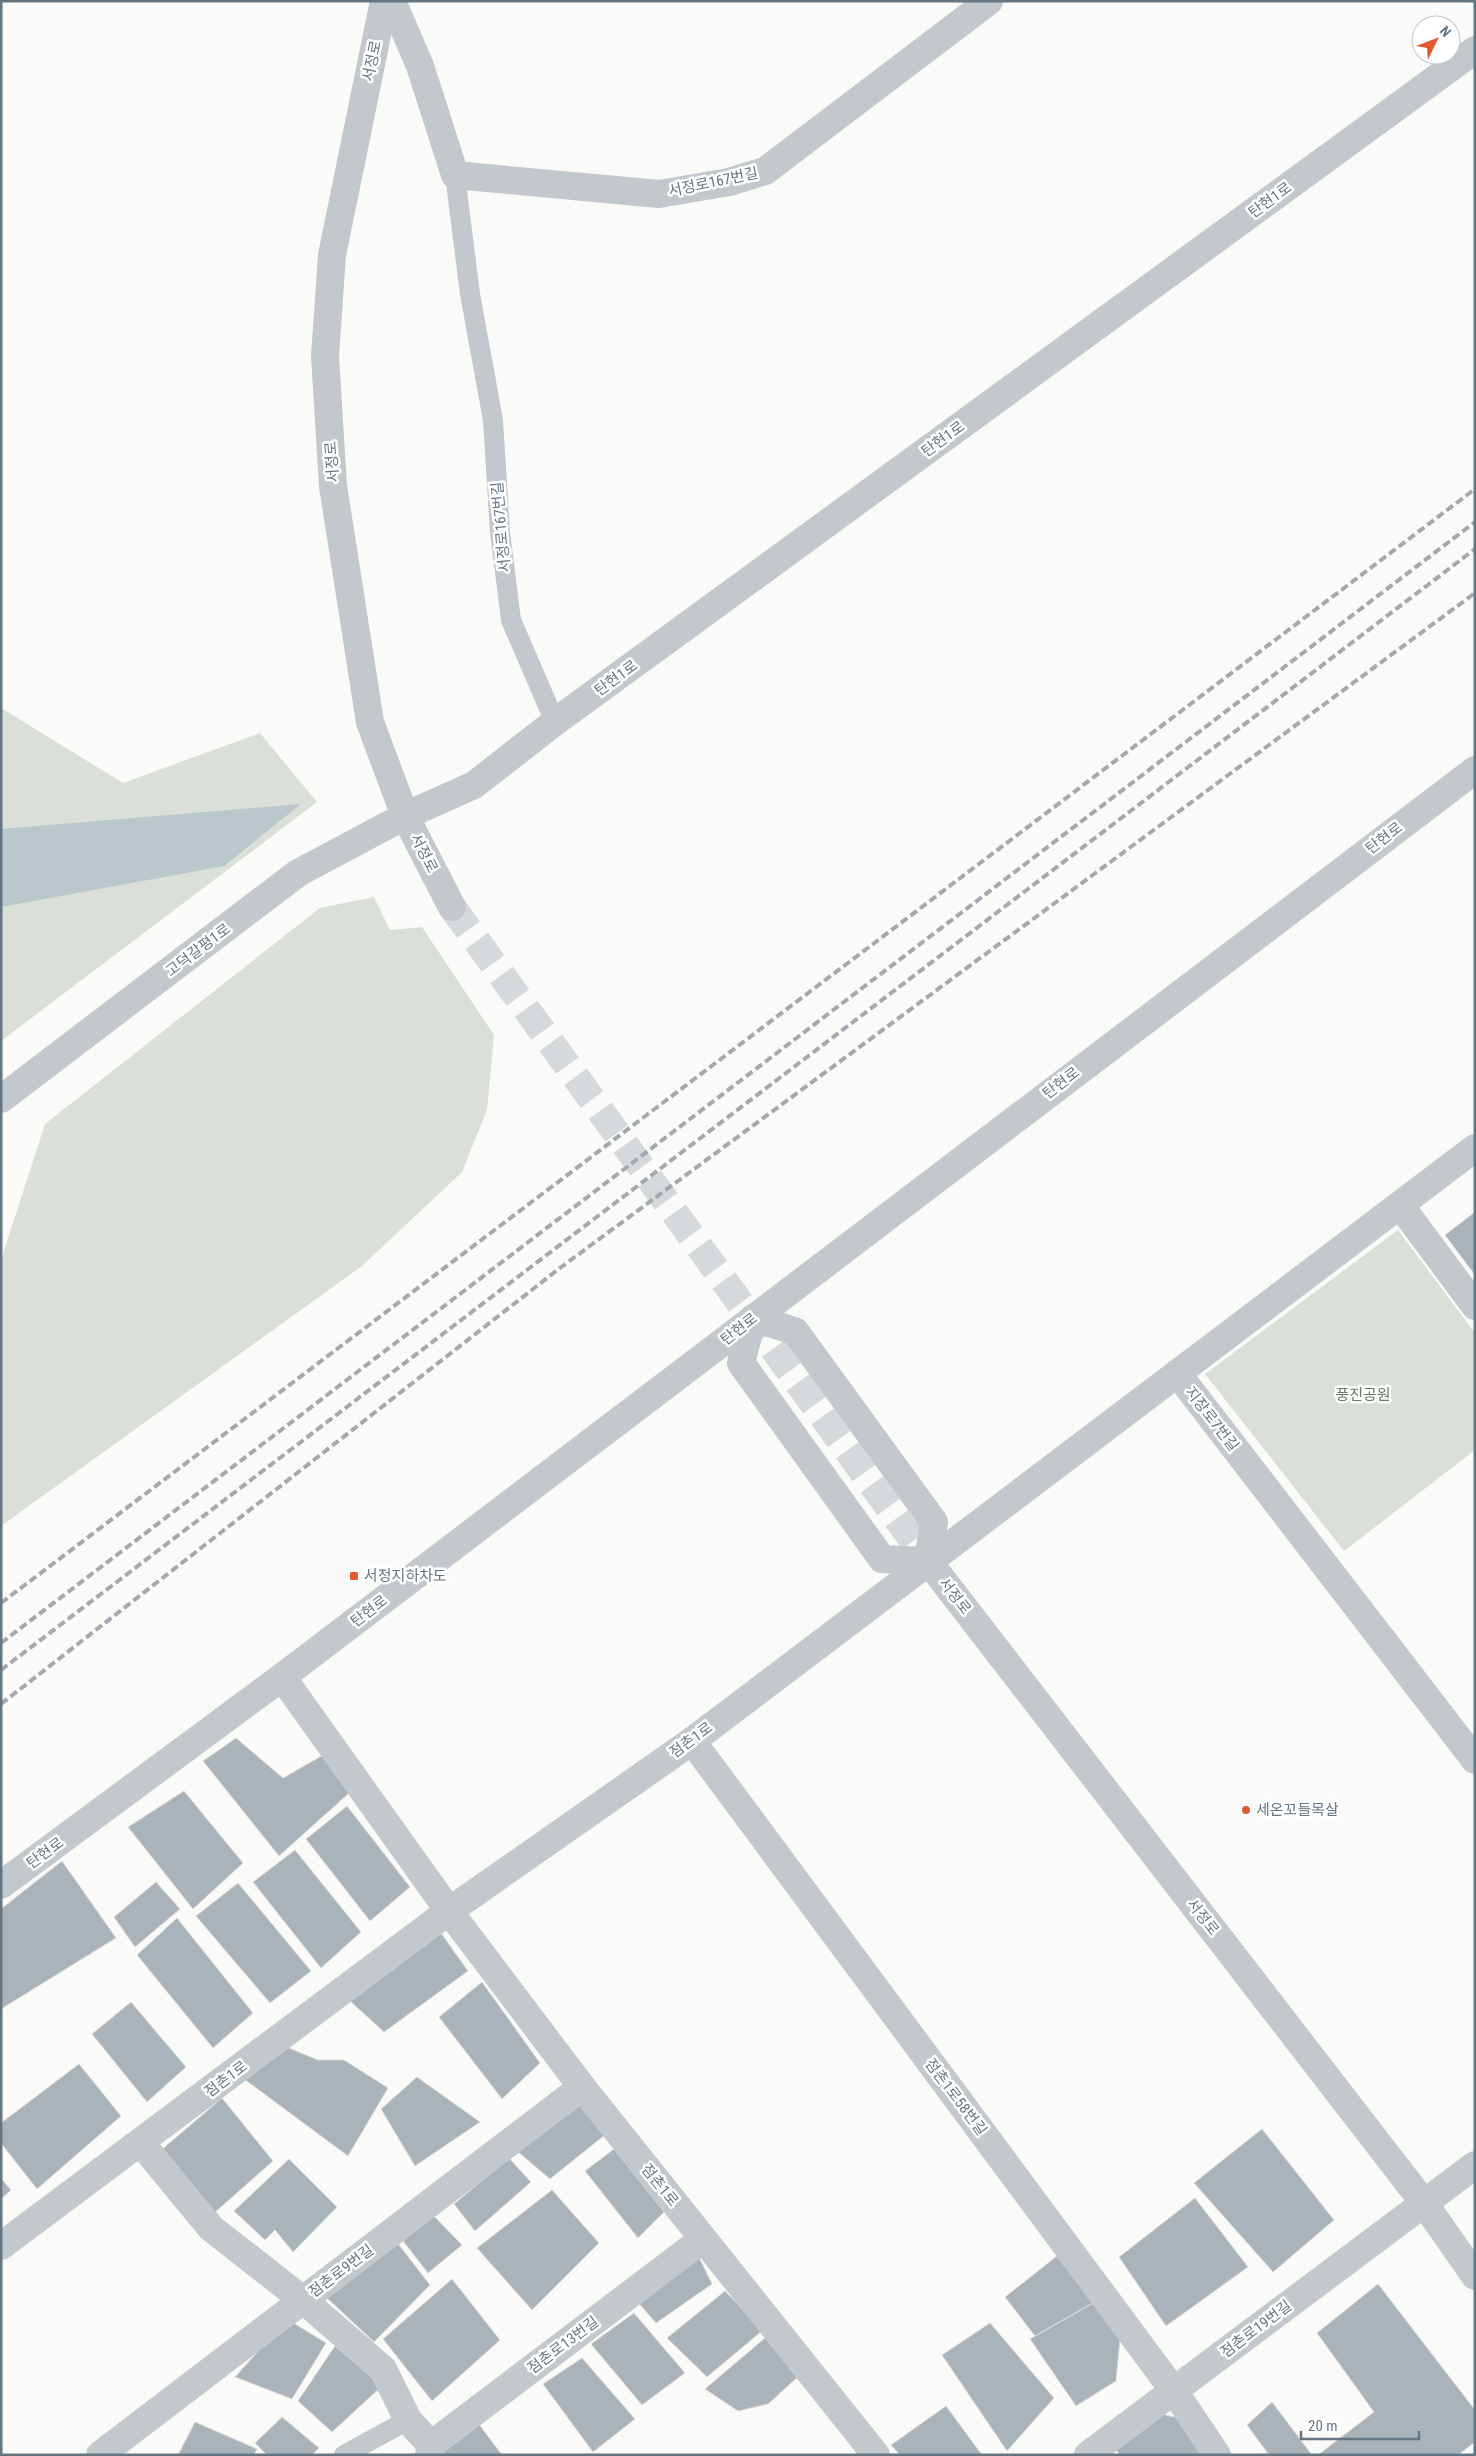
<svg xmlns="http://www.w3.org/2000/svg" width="1476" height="2456" viewBox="0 0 1476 2456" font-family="'Roboto Condensed','Noto Sans KR',sans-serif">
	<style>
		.green { fill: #dadfd7 }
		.water { fill: #bbc7cb }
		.building { fill: #aab3b9; stroke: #dcdcda }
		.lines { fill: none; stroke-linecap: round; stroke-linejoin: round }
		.tertiary-tunnel { stroke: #d5d9db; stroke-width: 28; stroke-dasharray: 28 14; stroke-linecap: butt }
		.service { stroke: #c3c8cc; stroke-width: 20 }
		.minor { stroke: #c3c8cc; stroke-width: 28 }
		.tertiary { stroke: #c3c8cc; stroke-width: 28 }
		.rail { stroke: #a2aab0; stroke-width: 4; stroke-dasharray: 8 4; stroke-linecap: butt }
		.poi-dot { fill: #e4572e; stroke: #fff; stroke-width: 2 }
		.labels { text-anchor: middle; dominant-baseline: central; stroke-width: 5; stroke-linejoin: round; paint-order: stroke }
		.street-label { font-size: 15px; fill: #657683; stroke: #fff }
		.park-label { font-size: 15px; fill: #687a64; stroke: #fff }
		.poi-label { font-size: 15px; fill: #657683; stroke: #fff; text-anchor: start }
	</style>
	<rect width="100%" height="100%" fill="#fafaf8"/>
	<path class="green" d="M1 708 123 783 260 733 317 802 1 1041Z
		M374 897 390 930 422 927 494 1035 487 1110 462 1172 362 1266 1 1526V1260L45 1124 320 908Z
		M1398 1230 1475 1333V1450L1344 1551 1205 1374Z"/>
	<path class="water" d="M301 804 224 866 1 907V829Z"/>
	<path class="building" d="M1475 1212V1275L1445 1235Z
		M236 1738 283 1778 325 1754 358 1785 279 1856 203 1761Z
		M184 1791 243 1863 193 1909 128 1827Z
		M347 1806 410 1887 370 1921 306 1839Z
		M295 1850 361 1932 321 1968 253 1882Z
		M62 1861 116 1938 1 2009V1909Z
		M156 1882 180 1909 135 1947 114 1917Z
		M238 1883 311 1971 270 2003 196 1916Z
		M177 1918 253 2013 213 2048 137 1955Z
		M441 1933 468 1971 384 2032 349 2000Z
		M482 1982 540 2063 502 2099 439 2017Z
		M131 2002 186 2067 147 2102 92 2034Z
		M284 2046 318 2060H344L388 2088 348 2156 240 2076Z
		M79 2064 121 2116 37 2189 1 2143V2123Z
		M417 2077 480 2122 415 2166 381 2109Z
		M222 2098 273 2161 213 2214 159 2152Z
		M577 2100 606 2134 550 2179 517 2151Z
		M1262 2129 1334 2220 1273 2272 1194 2183Z
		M614 2149 664 2212 638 2238 585 2171Z
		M509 2158 531 2182 475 2231 454 2204Z
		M289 2159 337 2207 293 2252 275 2230 265 2240 234 2211Z
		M1 2178 11 2190 1 2199Z
		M552 2190 599 2243 532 2310 477 2248Z
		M1195 2198 1248 2267 1166 2326 1119 2257Z
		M429 2211 462 2245 428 2273 400 2237Z
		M396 2241 430 2285 374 2342 326 2297Z
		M698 2255 712 2284 656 2323 636 2300Z
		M1057 2256 1093 2303 1035 2336 1005 2297Z
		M452 2279 500 2340 432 2401 383 2339Z
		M1378 2284 1475 2410V2442L1458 2455H1318L1374 2412 1317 2333Z
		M725 2291 763 2330 707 2377 667 2338Z
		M1093 2303 1120 2339 1116 2381 1076 2406 1030 2339Z
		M634 2313 685 2373 642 2405 591 2344Z
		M287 2319 326 2343 292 2399 235 2377Z
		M990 2323 1054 2398 1007 2451 942 2355Z
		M765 2338 800 2375 768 2404 738 2411 705 2389Z
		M335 2346 382 2386 332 2432 298 2401Z
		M582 2358 635 2419 593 2452 543 2384Z
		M1272 2402 1312 2455H1269L1247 2425Z
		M946 2406 982 2455H900L891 2445Z
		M1157 2413 1183 2419 1206 2455H1120L1113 2446Z
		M282 2417 319 2448 312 2455H267L255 2443Z
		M195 2422 257 2449 254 2455H178Z
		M478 2423 502 2455H443L445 2446Z"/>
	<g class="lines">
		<path class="tertiary-tunnel" d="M452 907 928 1561"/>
		<path class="service" d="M455 175 470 294 493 420 500 532 511 620 555 722
			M344 2455 408 2420"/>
		<path class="minor" d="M392 1 420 66 455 175 659 194 729 182 765 171 989 1
			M1400 1205 1475 1306
			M1177 1373 1475 1760
			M282 1677 449 1911 582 2087 876 2455
			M692 1741 1174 2391 1217 2455
			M141 2143 211 2228 303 2300 383 2369 408 2420 431 2445
			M1 2246 449 1911 692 1741 1475 1148
			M100 2455 582 2087
			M429 2455 431 2445 703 2239
			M1088 2455 1475 2165"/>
		<path class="tertiary" d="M384 1 332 255 325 356 333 486 370 722 405 816 452 907
			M1 1099 298 873 405 816 474 785 555 722 1475 50
			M928 1561 882 1559 741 1363 753 1318 795 1331 934 1522 928 1561 1424 2203 1475 2276
			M1 1885 282 1677 1475 770"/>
		<path class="rail" d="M1 1603 1475 489
			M1 1643 1475 522
			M1 1670 1475 549
			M1 1704 560 1268 1475 593"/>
	</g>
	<g class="poi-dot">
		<rect x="349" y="1571" width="10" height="10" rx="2.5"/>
		<circle cx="1246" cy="1810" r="5"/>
	</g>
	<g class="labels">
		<g class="street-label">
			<text transform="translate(372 61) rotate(-78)">서정로</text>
			<text transform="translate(713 182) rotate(-12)">서정로167번길</text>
			<text transform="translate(1270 200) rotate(-36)">탄현1로</text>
			<text transform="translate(943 439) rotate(-36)">탄현1로</text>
			<text transform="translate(332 462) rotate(-94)">서정로</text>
			<text transform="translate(501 527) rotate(-95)">서정로167번길</text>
			<text transform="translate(616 678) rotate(-36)">탄현1로</text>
			<text transform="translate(1384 838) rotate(-37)">탄현로</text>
			<text transform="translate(424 853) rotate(63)">서정로</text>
			<text transform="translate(198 950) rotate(-37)">고덕갈평1로</text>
			<text transform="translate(1061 1083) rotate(-37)">탄현로</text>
			<text transform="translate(739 1329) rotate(-38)">탄현로</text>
			<text transform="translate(1212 1419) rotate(52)">지장로7번길</text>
			<text transform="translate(955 1596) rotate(52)">서정로</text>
			<text transform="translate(369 1611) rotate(-37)">탄현로</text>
			<text transform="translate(691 1740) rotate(-36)">점촌1로</text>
			<text transform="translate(45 1853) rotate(-36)">탄현로</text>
			<text transform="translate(1203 1917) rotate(52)">서정로</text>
			<text transform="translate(226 2079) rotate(-37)">점촌1로</text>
			<text transform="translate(956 2097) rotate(53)">점촌1로58번길</text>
			<text transform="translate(660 2185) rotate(51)">점촌1로</text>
			<text transform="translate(341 2271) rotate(-37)">점촌로9번길</text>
			<text transform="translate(1256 2329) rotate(-37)">점촌로19번길</text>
			<text transform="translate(563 2345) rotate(-37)">점촌로13번길</text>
		</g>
		<g class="park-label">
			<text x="1363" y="1395">풍진공원</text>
		</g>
		<g class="poi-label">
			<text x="364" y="1576">서정지하차도</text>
			<text x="1256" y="1810">세온꼬들목살</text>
		</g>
	</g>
	<rect width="1476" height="2456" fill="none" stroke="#657683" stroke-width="5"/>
	<g transform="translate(1436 40) rotate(48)"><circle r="24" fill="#ffffff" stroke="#c1c8cd"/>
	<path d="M0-4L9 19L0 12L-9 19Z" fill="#e4572e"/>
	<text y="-8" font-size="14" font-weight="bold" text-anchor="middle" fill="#657683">N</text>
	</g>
	<path d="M1301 2431v8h118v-8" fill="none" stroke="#657683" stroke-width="2.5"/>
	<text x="1308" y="2431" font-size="15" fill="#657683" stroke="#ffffff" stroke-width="4" paint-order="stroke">20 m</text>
</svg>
